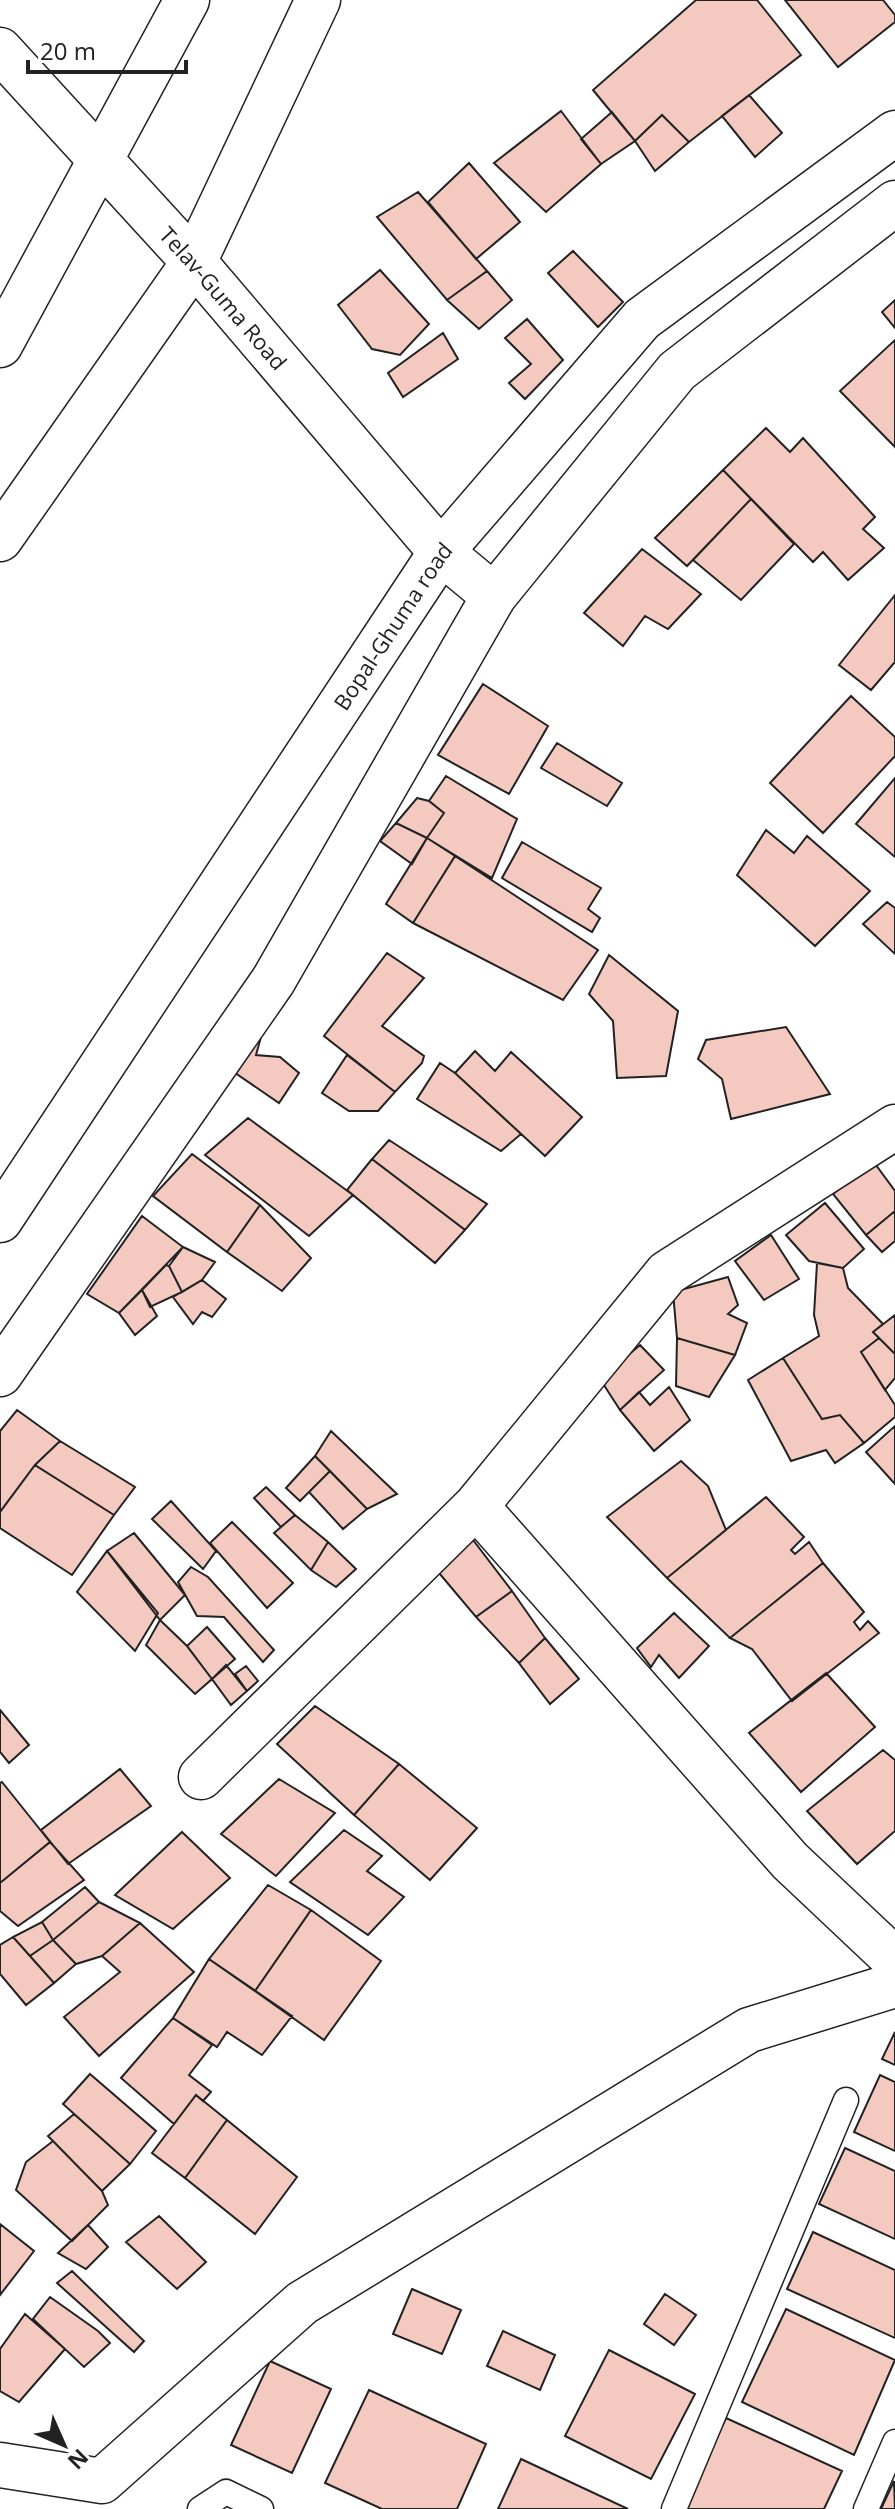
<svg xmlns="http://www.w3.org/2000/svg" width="895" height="2509" viewBox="0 0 895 2509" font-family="'Open Sans',sans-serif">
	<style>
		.building { fill: #f3c9c0; stroke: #222; stroke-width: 2 }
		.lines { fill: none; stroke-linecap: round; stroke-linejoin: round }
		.service-casing { stroke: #222; stroke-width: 27 }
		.minor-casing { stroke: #222; stroke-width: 47 }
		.tertiary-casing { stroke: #222; stroke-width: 47 }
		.service { stroke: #fff; stroke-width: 24 }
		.minor { stroke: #fff; stroke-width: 44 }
		.tertiary { stroke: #fff; stroke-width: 44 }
		.labels { text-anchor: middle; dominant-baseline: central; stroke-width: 6; stroke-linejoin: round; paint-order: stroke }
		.street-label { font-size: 22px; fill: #222; stroke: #fff }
	</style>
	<rect width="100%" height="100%" fill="#fff"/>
	<path class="building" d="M696 0H757L801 55 689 142 662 115 635 141 593 90Z
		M785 0H883L895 15V22L838 67Z
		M749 95 782 133 755 157 722 116Z
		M561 111 601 164 546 212 494 163Z
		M612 112 635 141 601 164 581 139Z
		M662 115 689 142 655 171 635 141Z
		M469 163 520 222 476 259 428 202Z
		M418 192 487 271 447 300 377 217Z
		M573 251 623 302 598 327 548 273Z
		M380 270 429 324 400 355 372 349 338 305Z
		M487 271 512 300 479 329 447 300Z
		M895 300V328L882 312Z
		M527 319 563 360 525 399 509 383 531 364 505 338Z
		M443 333 458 359 403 397 388 373Z
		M895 340V447L840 391Z
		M766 428 790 452 803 438 875 517 863 529 884 548 848 580 823 552 813 562 723 470Z
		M723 470 751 499 687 566 655 538Z
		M751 499 794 544 741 600 693 560Z
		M642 549 701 594 668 629 645 616 623 646 584 613Z
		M895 595V662L871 690 839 665Z
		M483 684 548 726 509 794 438 755Z
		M851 696 895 737V756L823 833 770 783Z
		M557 743 622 783 607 806 541 768Z
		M446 776 517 819 492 878 427 838 444 813 429 801Z
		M895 778V857L856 824Z
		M417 798 429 801 444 813 427 838 396 823Z
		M396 823 427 838 412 864 380 841Z
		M766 830 794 853 807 836 870 891 815 946 737 875Z
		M427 838 455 856 413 923 386 904Z
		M522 842 601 888 588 909 600 918 592 932 502 878Z
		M455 856 598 950 563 1000 413 923Z
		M887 902 895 908V954L863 924Z
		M387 953 424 978 382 1026 424 1056 422 1063 395 1092 324 1036Z
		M609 955 678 1011 666 1076 617 1078 613 1021 589 994Z
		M243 1025 261 1037 256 1055 280 1057 299 1073 279 1103 222 1064Z
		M786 1027 830 1094 731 1119 722 1079 698 1059 706 1040Z
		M475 1051 495 1071 511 1052 582 1117 545 1156 455 1073Z
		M347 1055 395 1092 378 1111H349L322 1093Z
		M440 1063 455 1073 521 1134 501 1151 417 1099Z
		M248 1118 353 1195 309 1236 205 1155Z
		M389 1140 487 1204 465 1230 372 1159Z
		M192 1154 260 1205 227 1252 153 1196Z
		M372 1159 465 1230 435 1263 347 1190Z
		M873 1161 895 1191V1211L866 1235 833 1194Z
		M825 1203 864 1249 843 1268 809 1261 786 1235Z
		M260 1205 311 1258 282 1291 227 1252Z
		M895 1211V1241L882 1252 866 1235Z
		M142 1216 183 1247 119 1313 87 1294Z
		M771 1235 799 1279 764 1300 735 1261Z
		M183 1247 215 1262 202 1280 182 1292 169 1266Z
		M817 1263 843 1268 848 1288 883 1324 873 1332 879 1338 861 1352 895 1405V1417L864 1443 840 1415 822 1419 783 1358 819 1336 814 1315Z
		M166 1265 169 1266 182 1292 150 1307 142 1290Z
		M728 1277 738 1305 728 1314 747 1323 735 1355 677 1338 673 1292Z
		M202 1280 226 1299 212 1317 202 1312 193 1324 173 1297Z
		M142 1290 157 1316 135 1335 119 1313Z
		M895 1315V1354L873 1332Z
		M677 1338 735 1355 709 1397 676 1386Z
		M879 1338 895 1354V1378L885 1390 861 1352Z
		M640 1345 664 1370 620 1410 600 1379Z
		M783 1358 822 1419 840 1415 864 1443 835 1463 826 1450 791 1461 748 1380Z
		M669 1387 690 1420 654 1451 620 1410 639 1392 650 1405Z
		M17 1410 60 1441 35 1465 0 1512V1431Z
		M895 1426V1484L866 1452Z
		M331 1431 397 1494 367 1509 315 1456Z
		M60 1441 135 1487 114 1515 35 1465Z
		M315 1456 330 1471 300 1501 286 1488Z
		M681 1461 708 1486 726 1530 667 1578 607 1517Z
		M35 1465 114 1515 72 1575 0 1528V1512Z
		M330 1471 367 1509 343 1529 309 1492Z
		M266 1487 295 1515 281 1527 254 1498Z
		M766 1497 804 1537 791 1550 795 1554 809 1542 823 1563 730 1638 667 1578Z
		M171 1501 216 1551 203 1569 152 1519Z
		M295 1515 328 1542 311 1570 274 1533Z
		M232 1522 293 1583 267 1608 210 1543Z
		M134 1533 185 1595 160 1620 107 1551Z
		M470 1536 512 1591 476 1617 434 1567Z
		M328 1542 356 1569 336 1587 311 1570Z
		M107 1551 158 1613 135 1651 77 1592Z
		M823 1563 864 1612 854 1622 860 1630 868 1621 879 1633 792 1701 752 1649 730 1638Z
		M191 1567 208 1577 274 1650 263 1662 224 1617 197 1616 178 1582Z
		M512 1591 545 1638 519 1663 476 1617Z
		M674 1613 709 1646 679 1678 659 1655 651 1667 637 1648Z
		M160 1620 187 1646 212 1679 195 1694 146 1645Z
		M207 1627 235 1659 212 1679 187 1646Z
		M545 1638 579 1679 550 1704 519 1663Z
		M226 1665 247 1691 231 1705 212 1679Z
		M246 1666 258 1681 247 1691 235 1674Z
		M826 1673 875 1727 801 1792 749 1733Z
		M315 1706 399 1764 354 1815 277 1744Z
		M0 1710 29 1745 9 1763 0 1752Z
		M883 1750 895 1760V1831L857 1864 807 1811Z
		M399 1764 477 1828 430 1880 354 1815Z
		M120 1769 151 1806 68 1864 41 1830Z
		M279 1779 335 1813 276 1876 221 1834Z
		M2 1782 50 1842 0 1883V1783Z
		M344 1830 382 1856 367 1871 404 1897 368 1935 290 1882Z
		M182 1832 230 1878 173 1929 115 1895Z
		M50 1842 84 1880 18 1926 0 1911V1883Z
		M268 1885 311 1910 255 1991 209 1959Z
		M85 1887 99 1902 53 1940 42 1922Z
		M99 1902 140 1923 102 1956 76 1964 53 1940Z
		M311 1910 381 1961 324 2040 255 1991Z
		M42 1922 53 1940 30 1956 13 1937Z
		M140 1923 194 1972 99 2056 64 2017 120 1972 102 1956Z
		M13 1937 54 1983 26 2005 0 1974V1945Z
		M53 1940 76 1964 54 1983 30 1956Z
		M209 1959 292 2016 262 2055 227 2032 217 2047 173 2018Z
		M173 2018 212 2045 189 2075 211 2092 203 2101 196 2095 174 2124 121 2078Z
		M895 2032V2065L882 2059Z
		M90 2074 156 2131 130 2164 63 2104Z
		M880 2075 895 2082V2151L854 2132Z
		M196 2095 227 2120 185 2178 152 2153Z
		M74 2114 130 2164 102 2191 48 2136Z
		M227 2120 297 2177 255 2234 185 2178Z
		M53 2141 102 2191 108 2205 72 2241 16 2190 26 2162Z
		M845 2148 895 2171V2239L819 2204Z
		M159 2216 206 2262 177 2289 126 2242Z
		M0 2224 34 2251 0 2295Z
		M88 2225 108 2247 86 2269 58 2253Z
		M813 2232 895 2270V2338L787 2289Z
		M72 2271 144 2341 134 2352 57 2283Z
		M412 2289 461 2310 442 2354 393 2334Z
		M665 2294 696 2315 674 2345 644 2324Z
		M50 2297 98 2331 110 2343 84 2367 33 2319Z
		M786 2309 895 2360 854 2455 742 2402Z
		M25 2314 65 2349 19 2402 0 2391V2349Z
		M503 2331 555 2355 540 2390 487 2366Z
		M609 2350 695 2394 651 2479 565 2436Z
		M270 2361 331 2389 292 2473 231 2445Z
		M369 2390 486 2444 457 2509H382L325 2483Z
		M726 2418 842 2471 824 2509H683Z
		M521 2459 628 2509H498Z
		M894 2481 895 2509H881Z"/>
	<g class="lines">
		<defs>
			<path id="service" d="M200 2509 226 2492 261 2509
				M674 2509 846 2100
				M866 2509 895 2442"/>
			<path id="minor" d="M476 1506 667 1273 895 1127
				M201 1777 476 1506 790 1861 895 1960
				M0 2465 102 2481 302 2303 749 2030 895 1985"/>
			<g id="tertiary">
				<path id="s1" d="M0 50 194 262 441 552 494 596"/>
				<path d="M0 345 187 0"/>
				<path d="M0 539 194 262 318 0"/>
				<path id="s2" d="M0 1220 441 552 642 319 895 133"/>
				<path d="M0 1374 273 981 494 596 677 371 895 203"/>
			</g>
		</defs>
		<use href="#service" class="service-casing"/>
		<use href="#minor" class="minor-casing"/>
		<use href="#tertiary" class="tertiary-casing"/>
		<use href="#service" class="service"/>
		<use href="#minor" class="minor"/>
		<use href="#tertiary" class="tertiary"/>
	</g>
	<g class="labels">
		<g class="street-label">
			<text stroke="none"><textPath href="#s1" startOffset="334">Telav-Guma Road</textPath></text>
			<text stroke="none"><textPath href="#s2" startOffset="712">Bopal-Ghuma road</textPath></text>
		</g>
	</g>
	<g transform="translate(64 2445) rotate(135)" stroke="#ffffff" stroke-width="6" paint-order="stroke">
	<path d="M0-6L14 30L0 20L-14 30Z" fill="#222222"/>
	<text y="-12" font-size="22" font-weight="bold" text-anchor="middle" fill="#222222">N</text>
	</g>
	<path d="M28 60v12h158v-12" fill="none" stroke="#222222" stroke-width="4"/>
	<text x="40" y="60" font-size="24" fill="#222222" stroke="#ffffff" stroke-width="6" paint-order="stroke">20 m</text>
</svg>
